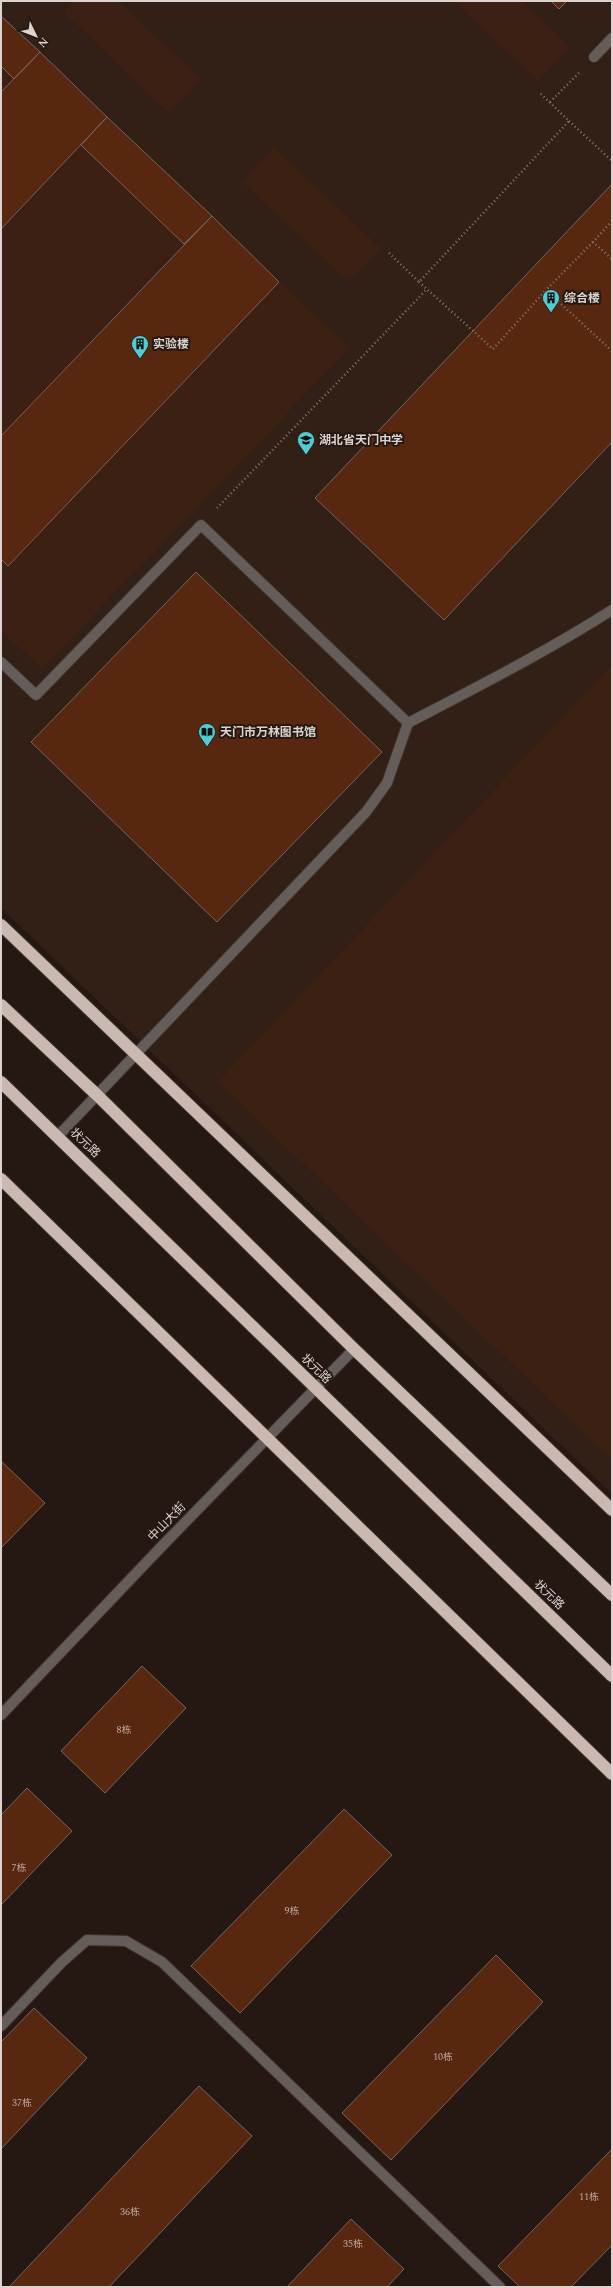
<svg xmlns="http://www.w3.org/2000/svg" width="613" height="2288" viewBox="0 0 613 2288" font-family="Spectral,'Noto Sans SC',serif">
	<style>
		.built { fill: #321f16 }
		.green { fill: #3c2014 }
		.building { fill: #572710; stroke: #76655f }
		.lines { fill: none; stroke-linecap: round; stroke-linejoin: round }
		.lane-casing { stroke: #3f322d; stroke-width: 12 }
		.street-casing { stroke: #3f322d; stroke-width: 12 }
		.highway-casing { stroke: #3f322d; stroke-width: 14 }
		.path { stroke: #847975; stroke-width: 2.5; stroke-dasharray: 1 3; stroke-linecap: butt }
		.lane { stroke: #645d5a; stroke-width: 10 }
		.street { stroke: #645d5a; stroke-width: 10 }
		.highway { stroke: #cbb9b1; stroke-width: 12 }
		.labels { text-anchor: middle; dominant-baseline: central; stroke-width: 4; stroke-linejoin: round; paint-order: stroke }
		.number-label { font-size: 10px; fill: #bba79e }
		.poi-label { font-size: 12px; font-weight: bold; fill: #dcd2ce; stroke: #251813; text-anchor: start }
		.street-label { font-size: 12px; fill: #dcd2ce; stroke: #251813 }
	</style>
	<rect width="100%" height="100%" fill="#251813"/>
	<path class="built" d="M1 1H612V1494L1 908Z"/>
	<path class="green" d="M73 1H118L201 79 169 113 63 12Z
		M454 1H521L570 47 538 81Z
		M1 66 14 79 1 92Z
		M81 145 184 244 1 436V229Z
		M274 148 381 248 349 282 242 182Z
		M279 282 350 348 42 669 1 631V559L9 565Z
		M612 665V1460L218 1082Z"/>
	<path class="building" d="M551 1H567L559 9Z
		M1 16 40 52 14 79 1 66Z
		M40 52 107 117 1 229V92Z
		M107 117 212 216 184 244 81 145Z
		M612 184V442L444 620 315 498Z
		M212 216 279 282 8 566 1 559V436Z
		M196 572 382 752 217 922 31 742Z
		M1 1461 45 1503 1 1548Z
		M142 1666 186 1708 105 1793 61 1751Z
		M27 1788 72 1831 1 1905V1815Z
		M344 1809 392 1855 240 2013 191 1966Z
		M496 1955 543 2002 391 2160 342 2113Z
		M34 2008 87 2058 1 2149V2042Z
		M199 2086 252 2136 109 2287H9Z
		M612 2149V2245L571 2287H520L498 2266Z
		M351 2219 404 2269 387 2287H287Z"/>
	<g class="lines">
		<defs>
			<path id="lane" d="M594 57 612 38
				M1 662 36 695 201 525 408 723
				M58 1136 366 812 387 783 408 723C477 687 546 652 612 610
				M1 2026 62 1962 87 1940 126 1941 162 1962 500 2287"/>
			<path id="street" d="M1 1715 164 1544 354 1349"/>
			<path id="highway" d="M1 925 612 1510
				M1 1005 97 1095 354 1349 612 1595
				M1 1082 612 1676
				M1 1179 612 1774"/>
		</defs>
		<use href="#lane" class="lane-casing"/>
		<use href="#street" class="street-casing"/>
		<use href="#highway" class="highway-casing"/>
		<path class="path" d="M550 102 579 73
			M569 121 612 161
			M612 221 593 242 612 259
			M593 242 546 290 612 351
			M389 253 419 282 569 121 540 93
			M419 282 493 349 546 290
			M217 508 427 289"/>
		<use href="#lane" class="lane"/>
		<use href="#street" class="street"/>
		<use href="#highway" class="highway"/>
	</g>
	<defs>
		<symbol id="building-pin" viewBox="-11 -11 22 30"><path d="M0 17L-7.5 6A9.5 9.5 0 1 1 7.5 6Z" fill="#51ccd2" stroke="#251813"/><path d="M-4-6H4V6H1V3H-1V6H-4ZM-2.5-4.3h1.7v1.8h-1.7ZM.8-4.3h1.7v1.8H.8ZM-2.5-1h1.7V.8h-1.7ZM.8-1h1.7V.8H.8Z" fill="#111"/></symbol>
		<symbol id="school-pin" viewBox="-11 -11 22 30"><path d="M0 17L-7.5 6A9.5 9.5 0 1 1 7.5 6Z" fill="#51ccd2" stroke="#251813"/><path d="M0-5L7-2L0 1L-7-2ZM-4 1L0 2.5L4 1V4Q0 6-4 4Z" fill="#111"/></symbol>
		<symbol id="library-pin" viewBox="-11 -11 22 30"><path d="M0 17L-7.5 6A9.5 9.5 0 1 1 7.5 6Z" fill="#51ccd2" stroke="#251813"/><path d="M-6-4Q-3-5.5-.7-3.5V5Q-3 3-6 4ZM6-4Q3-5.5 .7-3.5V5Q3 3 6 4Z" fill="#111"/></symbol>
	</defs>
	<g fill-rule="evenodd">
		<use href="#building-pin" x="541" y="288" width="20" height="27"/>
		<use href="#building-pin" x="130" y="334" width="20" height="27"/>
		<use href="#school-pin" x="296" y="430" width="20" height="27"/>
		<use href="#library-pin" x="197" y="722" width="20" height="27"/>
	</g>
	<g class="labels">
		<g class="number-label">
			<text x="124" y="1730">8栋</text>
			<text x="19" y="1868">7栋</text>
			<text x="292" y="1911">9栋</text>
			<text x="443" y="2057">10栋</text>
			<text x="22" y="2103">37栋</text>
			<text x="589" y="2197">11栋</text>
			<text x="130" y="2212">36栋</text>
			<text x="353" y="2244">35栋</text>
		</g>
		<g class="poi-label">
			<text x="564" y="298">综合楼</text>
			<text x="153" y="344">实验楼</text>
			<text x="319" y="440">湖北省天门中学</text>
			<text x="220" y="732">天门市万林图书馆</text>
		</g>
		<g class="street-label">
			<text transform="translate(85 1143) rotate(44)">状元路</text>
			<text transform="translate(316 1369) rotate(44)">状元路</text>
			<text transform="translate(167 1522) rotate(-46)">中山大街</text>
			<text transform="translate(549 1595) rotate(44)">状元路</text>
		</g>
	</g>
	<rect width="613" height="2288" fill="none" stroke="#dcd2ce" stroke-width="4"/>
	<g transform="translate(36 36) rotate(133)" stroke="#251813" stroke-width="3" paint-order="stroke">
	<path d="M0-3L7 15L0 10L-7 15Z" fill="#dcd2ce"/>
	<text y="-6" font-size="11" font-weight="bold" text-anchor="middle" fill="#dcd2ce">N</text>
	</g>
</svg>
